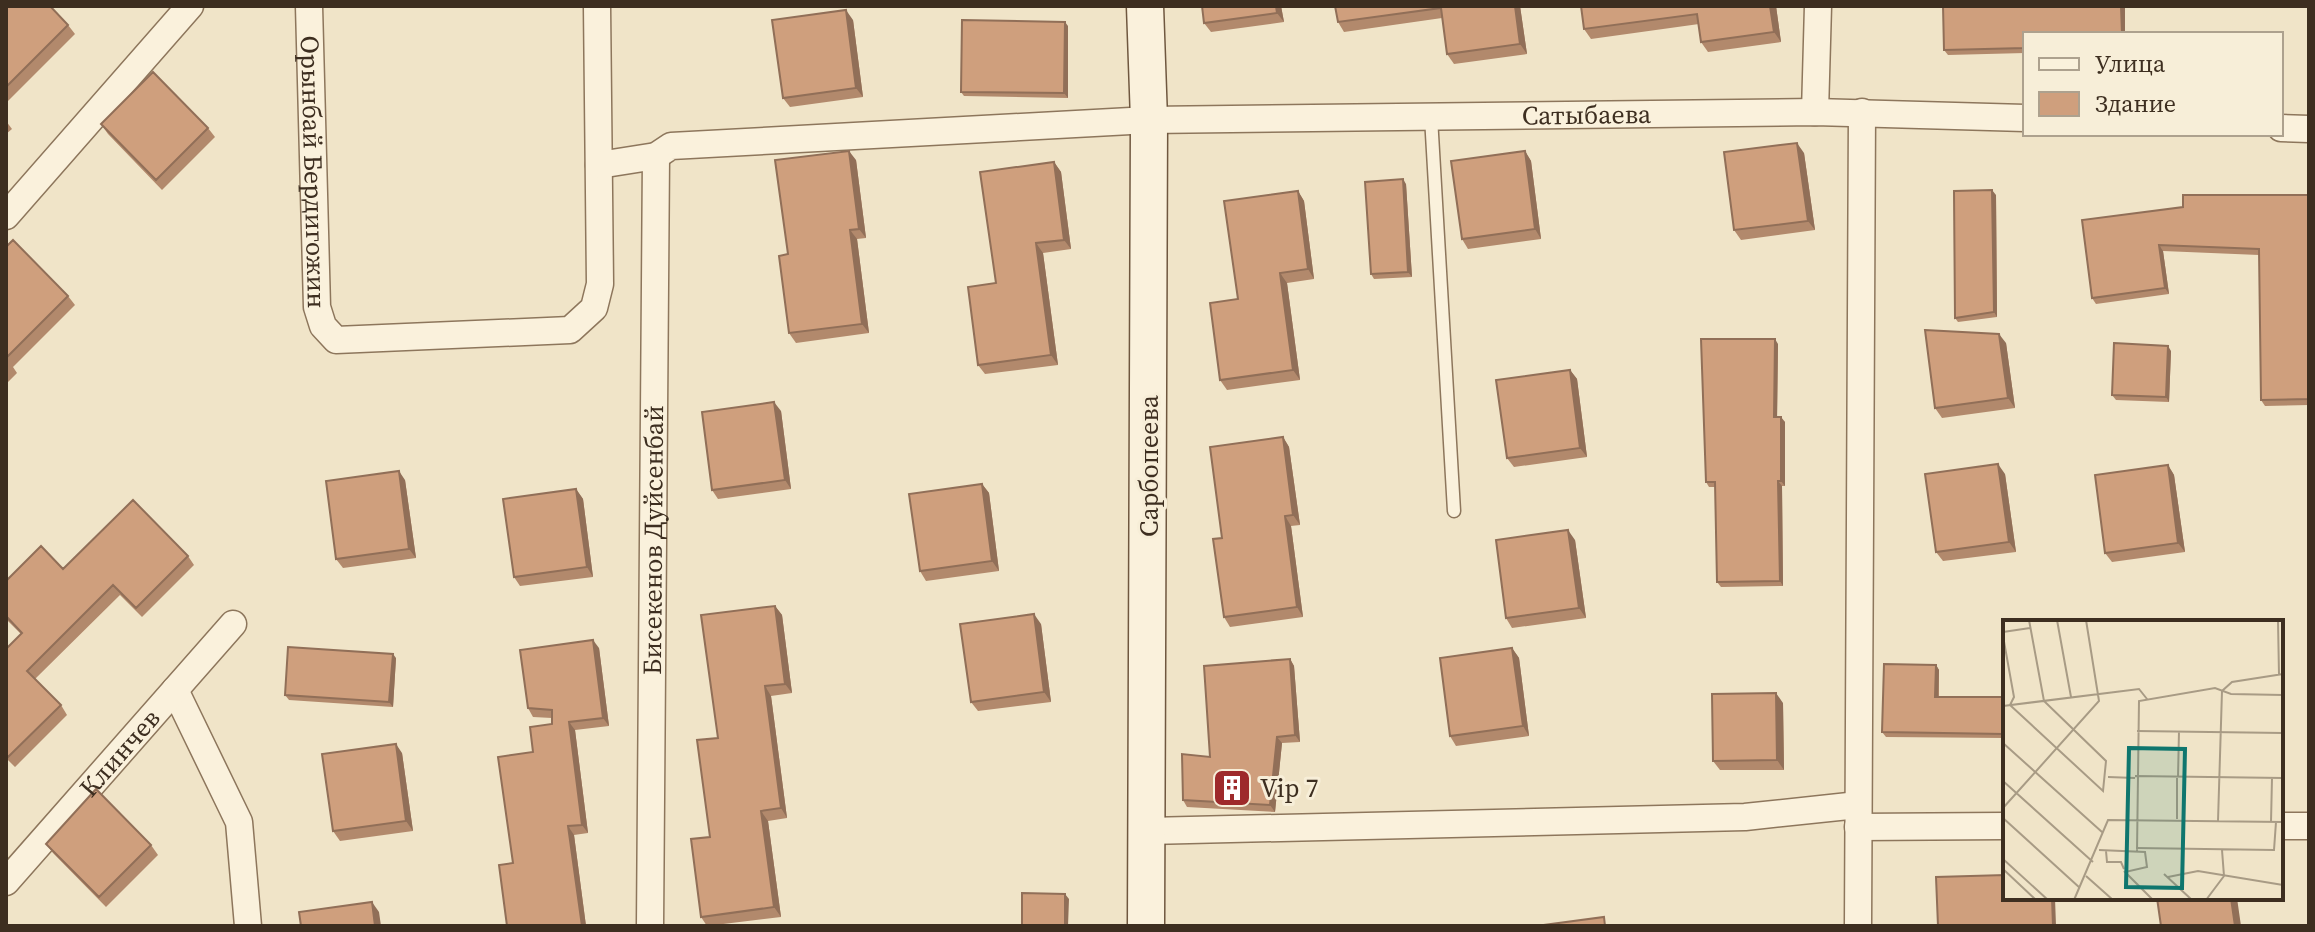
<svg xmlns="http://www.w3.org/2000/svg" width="2315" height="932" viewBox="0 0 2315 932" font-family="'Source Serif 4',serif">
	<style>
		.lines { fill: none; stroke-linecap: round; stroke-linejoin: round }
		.lane-casing { stroke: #8d765c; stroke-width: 15 }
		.street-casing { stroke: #8d765c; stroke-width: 29 }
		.secondary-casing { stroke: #6f573f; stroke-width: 39 }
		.lane { stroke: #faf1dc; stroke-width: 12 }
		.street { stroke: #faf1dc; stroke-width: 26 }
		.secondary { stroke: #faf1dc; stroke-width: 36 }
		.wall { fill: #b2896c }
		.shaded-wall { fill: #916f58 }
		.building { fill: #cf9f7d; stroke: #916f58; stroke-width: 2 }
		.labels { text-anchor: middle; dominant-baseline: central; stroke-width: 6; stroke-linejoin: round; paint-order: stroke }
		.street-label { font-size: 26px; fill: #3d2e20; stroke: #f7eed8 }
		.poi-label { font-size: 26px; fill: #3d2e20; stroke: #f7eed8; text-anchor: start }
		.inset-road { fill: none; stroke: #a89b85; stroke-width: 2 }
		.view { fill: #0f766e; fill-opacity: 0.15; stroke: #0f766e; stroke-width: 4 }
		.inset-edge { fill: none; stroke: #3d2e20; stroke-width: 4 }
	</style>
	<rect width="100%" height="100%" fill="#f0e4c8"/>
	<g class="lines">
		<defs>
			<path id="lane" d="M1431 117 1454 511"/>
			<g id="street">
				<path id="s1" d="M309 6 317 307 323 326 336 340 570 330 594 308 600 284 597 6"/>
				<path d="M1815 112 1818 6"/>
				<path d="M2281 128 2309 129"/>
				<path id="s2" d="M599 165 656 156 671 146 1149 120 1815 112 2025 118"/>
				<path d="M6 216 190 6"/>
				<path d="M175 690 239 822 248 926"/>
				<path d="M2281 826H2309"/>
				<path d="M1858 827 2005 826"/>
				<path d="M1148 831 1745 817 1858 805"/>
				<path id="s3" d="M6 882 233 624"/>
				<path id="s4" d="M650 926 656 156"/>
				<path d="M1858 926 1862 112"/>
			</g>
			<path id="secondary" d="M1145 6 1149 120 1146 926"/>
		</defs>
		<use href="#lane" class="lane-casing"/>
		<use href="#street" class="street-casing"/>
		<use href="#secondary" class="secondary-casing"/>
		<use href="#lane" class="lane"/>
		<use href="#street" class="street"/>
		<use href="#secondary" class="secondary"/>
	</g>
	<path class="wall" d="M6 6 68 25 75 34 6 103Z
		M1281 6 1284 22 1211 32 1204 23Z
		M1335 6H1520L1527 54 1454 64 1447 54 1442 18 1344 32 1338 22Z
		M1581 6H1776L1781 42 1708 52 1701 42 1699 24 1591 39 1584 29Z
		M1943 6H2125V34H2025V53L1948 55 1944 50Z
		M853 20 863 97 790 107 783 98Z
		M1068 26V98L964 96 961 92Z
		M6 121 12 129 6 134Z
		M101 124 208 128 215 137 162 190 108 134Z
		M1525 151 1531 161 1541 239 1468 249 1462 239Z
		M1804 153 1815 230 1741 240 1734 230Z
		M856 160 866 238 857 239 869 333 796 343 789 333Z
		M1054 162 1061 172 1071 249 1043 253 1058 365 985 374 978 365 996 283Z
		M1406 184 1412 277 1374 279 1371 274Z
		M1298 191 1304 201 1314 279 1287 283 1300 380 1227 390 1220 380 1238 299Z
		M1996 195 1997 317 1958 322 1955 318Z
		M2309 195V405L2265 406 2261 400 2259 255 2163 251 2169 294 2096 304 2092 298 2082 220Z
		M6 247 68 296 75 305 13 367 17 373 6 384Z
		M2006 343 2015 408 1942 418 1935 408Z
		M1778 344 1777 417 1785 422V486H1782L1783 586 1721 587 1717 582 1716 487H1709L1706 482Z
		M2171 351 2169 402 2116 400 2112 395Z
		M1570 370 1577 379 1587 457 1514 467 1507 458Z
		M781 411 791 489 718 499 712 490Z
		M1283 437 1289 447 1300 525 1291 526 1303 617 1230 627 1224 617 1222 538Z
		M2168 465 2174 475 2185 552 2112 562 2105 553Z
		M2005 474 2016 552 1943 561 1936 552Z
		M405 480 416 558 343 568 336 559Z
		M982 484 989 493 999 571 926 581 920 571Z
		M576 489 583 499 593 577 520 586 514 577Z
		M1575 540 1586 618 1512 628 1506 618Z
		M188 556 194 565 142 617 120 595 35 679 61 705 67 715 15 767 6 758V649L21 634 6 619V581L63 569Z
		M775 606 782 615 792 693 771 696 787 818 768 821 781 917 707 926 701 917 710 837 718 738Z
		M1041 624 1051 702 978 711 971 702Z
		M599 648 609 726 575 730 588 833 574 835 586 926H507L513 863 533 752 552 724V718L533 717 528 708Z
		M1512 648 1519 658 1529 736 1456 746 1450 736Z
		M396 658 393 707 289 700 285 695Z
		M1290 659 1294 666 1300 742 1282 743 1275 812 1187 807 1183 800 1210 757Z
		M1936 665 1939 670V697H2005V738L1886 737 1882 732Z
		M1783 703 1784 770H1720L1713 761Z
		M402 753 413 831 340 841 333 831Z
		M46 844 151 845 158 855 106 907 53 853Z"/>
	<path class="shaded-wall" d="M1276 6H1281L1284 22 1277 13Z
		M1515 6H1520L1527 54 1520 44Z
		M1770 6H1776L1781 42 1774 32Z
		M2121 6H2125V34H2122Z
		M846 10 853 20 863 97 856 88Z
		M1065 22 1068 26V98L1064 93Z
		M1797 143 1804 153 1815 230 1808 221Z
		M849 151 856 160 866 238 859 229Z
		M1525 151 1531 161 1541 239 1535 229Z
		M1054 162 1061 172 1071 249 1064 240Z
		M1403 179 1406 184 1412 277 1408 272Z
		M1992 190 1996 195 1997 317 1994 312Z
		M1298 191 1304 201 1314 279 1308 269Z
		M850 230 857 239 869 333 862 324Z
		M1036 243 1043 253 1058 365 1051 355Z
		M2159 245 2163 251 2169 294 2165 288Z
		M1280 273 1287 283 1300 380 1293 370Z
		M1999 334 2006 343 2015 408 2008 398Z
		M1775 339 1778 344 1777 422 1774 417Z
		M2168 346 2171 351 2169 402 2166 397Z
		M1570 370 1577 379 1587 457 1580 448Z
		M774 402 781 411 791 489 785 480Z
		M1781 417 1785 422V486L1781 481Z
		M1283 437 1289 447 1300 525 1293 515Z
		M1998 464 2005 474 2016 552 2009 542Z
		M2168 465 2174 475 2185 552 2178 543Z
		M399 471 405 480 416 558 409 549Z
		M1778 481 1782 486 1783 586 1780 581Z
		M982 484 989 493 999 571 992 561Z
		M576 489 583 499 593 577 587 567Z
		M1285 516 1291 526 1303 617 1297 607Z
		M1568 530 1575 540 1586 618 1579 608Z
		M775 606 782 615 792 693 785 684Z
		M1034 614 1041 624 1051 702 1044 692Z
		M593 640 599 648 609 726 603 718Z
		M1512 648 1519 658 1529 736 1523 726Z
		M393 654 396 658 393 707 389 702Z
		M1290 659 1294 666 1300 742 1295 735Z
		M1936 665 1939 670 1938 702 1935 697Z
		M765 686 771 696 787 818 781 808Z
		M1776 693 1783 703 1784 770 1777 760Z
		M569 722 575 730 588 833 582 825Z
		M1277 737 1282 743 1275 812 1270 805Z
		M396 744 402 753 413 831 406 821Z
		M761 811 768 821 781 917 774 907Z
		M568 826 574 835 586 926H582Z
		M1065 894 1069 899 1068 926H1065Z
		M2052 898H2055L2056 926H2053Z
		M2231 898H2237L2241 926H2235Z
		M372 902 379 912 381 926H375Z"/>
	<path class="building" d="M6 6H50L68 25 6 87Z
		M1202 6H1276L1277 13 1204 23Z
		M1335 6H1515L1520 44 1447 54 1441 8 1338 22Z
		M1581 6H1770L1774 32 1701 42 1697 14 1584 29Z
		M1943 6H2121L2122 34H2025V48L1944 50Z
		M846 10 856 88 783 98 772 20Z
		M962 20 1065 22 1064 93 961 92Z
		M153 72 208 128 156 180 101 124Z
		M1797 143 1808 221 1734 230 1724 152Z
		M849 151 859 229 850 230 862 324 789 333 779 256 788 254 775 160Z
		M1525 151 1535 229 1462 239 1451 161Z
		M1054 162 1064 240 1036 243 1051 355 978 365 968 287 996 283 980 172Z
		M1403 179 1408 272 1371 274 1365 182Z
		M1992 190 1994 312 1955 318 1954 191Z
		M1298 191 1308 269 1280 273 1293 370 1220 380 1210 303 1238 299 1224 201Z
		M2183 195H2309V399L2261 400 2259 249 2159 245 2165 288 2092 298 2082 220 2183 207Z
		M13 240 68 296 6 358V247Z
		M1925 330 1999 334 2008 398 1935 408Z
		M1701 339H1775L1774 417H1781V481H1778L1780 581 1717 582 1715 482H1706Z
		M2114 343 2168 346 2166 397 2112 395Z
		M1570 370 1580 448 1507 458 1496 380Z
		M774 402 785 480 712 490 702 412Z
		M1283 437 1293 515 1285 516 1297 607 1224 617 1213 539 1222 538 1210 447Z
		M1998 464 2009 542 1936 552 1925 474Z
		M2168 465 2178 543 2105 553 2095 475Z
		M399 471 409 549 336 559 326 481Z
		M982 484 992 561 920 571 909 494Z
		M576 489 587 567 514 577 503 499Z
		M133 500 188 556 136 608 113 585 27 671 61 705 8 757 6 755V649L22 633 6 616V581L41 546 63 569Z
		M1568 530 1579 608 1506 618 1496 540Z
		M775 606 785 684 765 686 781 808 761 811 774 907 701 917 691 839 710 837 697 740 718 738 701 615Z
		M1034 614 1044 692 971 702 960 624Z
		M593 640 603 718 569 722 582 825 568 826 582 926H507L499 865 513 863 498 757 533 752 530 727 552 724V710L528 708 520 650Z
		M288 647 393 654 389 702 285 695Z
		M1512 648 1523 726 1450 736 1440 658Z
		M1290 659 1295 735 1277 737 1270 805 1183 800 1182 754 1210 757 1204 666Z
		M1884 664 1936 665 1935 697H2005V734L1882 732Z
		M1776 693 1777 760 1713 761 1712 694Z
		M396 744 406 821 333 831 322 754Z
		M96 789 151 845 99 897 46 844Z
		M2005 875V898H2052L2053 926H1938L1936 877Z
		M1022 893 1065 894V926H1022Z
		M2157 898H2231L2235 926H2161Z
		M372 902 375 926H301L299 912Z
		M1604 917 1605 926H1536Z"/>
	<defs>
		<symbol id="building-square" viewBox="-11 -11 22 22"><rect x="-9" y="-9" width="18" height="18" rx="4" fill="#9e2a2b" stroke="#f7eed8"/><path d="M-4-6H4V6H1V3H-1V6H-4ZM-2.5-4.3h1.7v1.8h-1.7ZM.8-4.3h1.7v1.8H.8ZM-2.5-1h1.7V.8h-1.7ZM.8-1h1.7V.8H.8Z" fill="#fff"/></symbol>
	</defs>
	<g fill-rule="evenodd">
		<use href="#building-square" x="1210" y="766" width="44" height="44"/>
	</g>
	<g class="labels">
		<g class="street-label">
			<text stroke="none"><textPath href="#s2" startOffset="992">Сатыбаева</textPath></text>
			<text stroke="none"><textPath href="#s1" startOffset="166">Орынбай Бердигожин</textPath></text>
			<text transform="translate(1149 466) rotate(-90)">Сарбопеева</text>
			<text stroke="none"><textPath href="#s4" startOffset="386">Бисекенов Дуйсенбай</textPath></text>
			<text stroke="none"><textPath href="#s3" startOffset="172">Клинчев</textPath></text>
		</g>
		<g class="poi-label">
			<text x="1260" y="788">Vip 7</text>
		</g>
	</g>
	<g transform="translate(2003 620)">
		<rect width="280" height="280" fill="#f0e4c8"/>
		<path class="inset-road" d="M54 0 68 77M275 1 276 55M0 12 27 8M0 16 11 77 7 85 100 171 103 141 41 81 26 0M0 86 136 69 144 79M134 111 280 113M0 123 99 212M132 156 280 158M105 157 132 158M175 157 176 111M174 158V199M0 161 90 242M0 188 96 81 83 0M0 198 77 268M215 201 219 71 229 62 280 54M268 202 269 158M133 228 271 230 273 202M96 230 142 232 144 247 122 252 150 280M103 231 104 242H118L121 249M134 231 136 81 212 68 228 74 280 75M0 239 45 280M0 249 33 280M161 254 189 280M83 256 110 280M165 257 195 251 280 265M71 280 105 200 280 202M203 280 221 256 219 230"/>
		<path class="view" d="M126 128 182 129 179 268 123 267Z"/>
		<rect width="280" height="280" class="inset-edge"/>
	</g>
	<rect width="2315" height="932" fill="none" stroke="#3d2e20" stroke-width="16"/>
	<rect x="2023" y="32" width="260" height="104" fill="#f7eed8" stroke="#ada18e" stroke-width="2"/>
	<rect x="2039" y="58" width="40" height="12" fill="#faf1dc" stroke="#ada18e" stroke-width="2"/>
	<text x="2095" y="72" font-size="24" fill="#3d2e20">Улица</text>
	<rect x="2039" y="92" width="40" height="24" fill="#cf9f7d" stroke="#ada18e" stroke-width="2"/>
	<text x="2095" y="112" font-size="24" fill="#3d2e20">Здание</text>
</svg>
